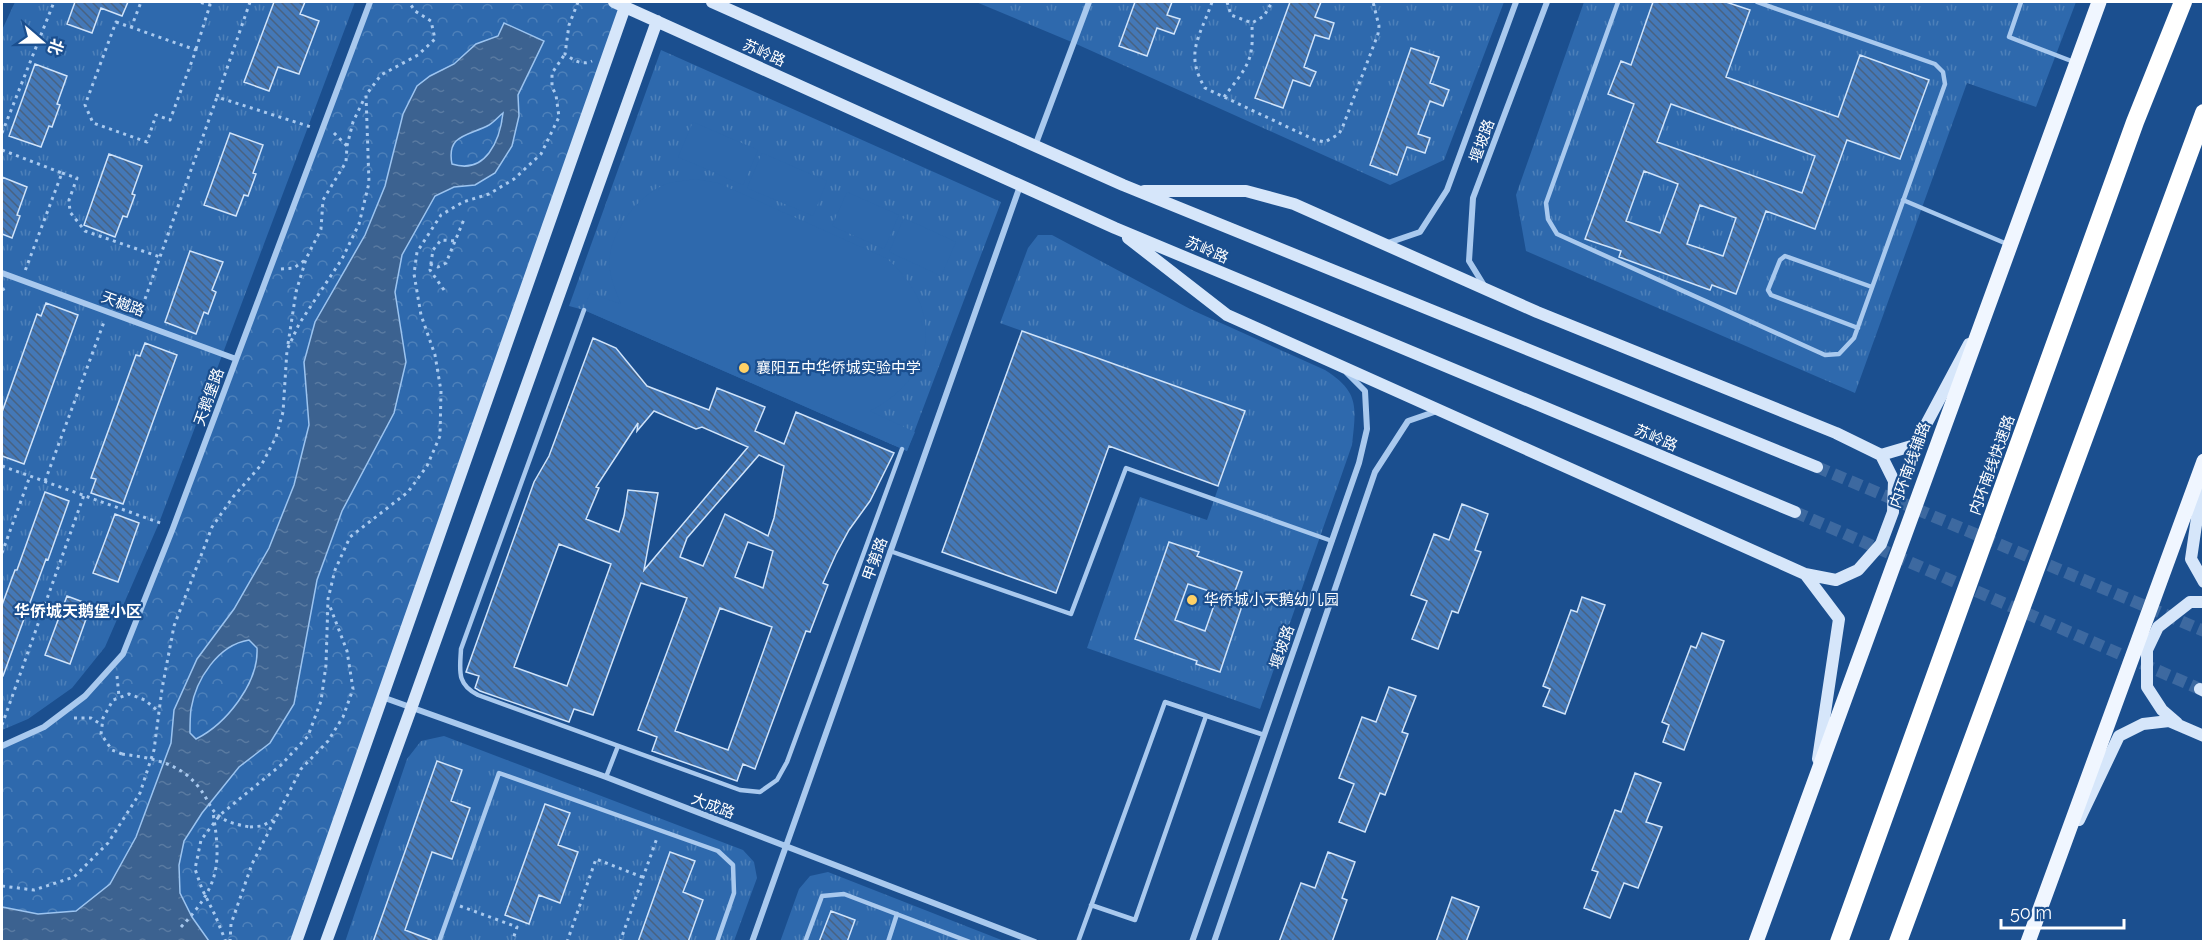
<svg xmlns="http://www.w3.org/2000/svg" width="2205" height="943" viewBox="0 0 2205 943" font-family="Raleway,'Noto Sans SC',sans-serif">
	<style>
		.grass { fill: url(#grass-tufts) }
		.forest { fill: url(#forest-crowns) }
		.pitch { fill: #2e69ad }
		.water { fill: url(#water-ripples); stroke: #9cc4f0; stroke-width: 1.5; fill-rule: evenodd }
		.building { fill: url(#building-back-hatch); stroke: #cfe3fa; stroke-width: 1.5; fill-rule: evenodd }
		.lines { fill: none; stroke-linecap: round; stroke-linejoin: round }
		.secondary-tunnel { stroke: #3d69a0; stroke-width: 12; stroke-dasharray: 12 6; stroke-linecap: butt }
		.path { stroke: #a9c9ee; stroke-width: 3; stroke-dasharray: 3 4.5; stroke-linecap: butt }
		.lane { stroke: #a9c9ee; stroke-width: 4.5 }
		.street { stroke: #a9c9ee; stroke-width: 6 }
		.secondary { stroke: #d6e6fa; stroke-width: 12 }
		.primary { stroke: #f0f6ff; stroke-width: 15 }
		.highway { stroke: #fff; stroke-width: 18 }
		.path-bridge { stroke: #a9c9ee; stroke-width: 3; stroke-dasharray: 3 4.5; stroke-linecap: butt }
		.poi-dot { fill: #ffd166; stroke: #1b4f8f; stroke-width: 2 }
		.labels { text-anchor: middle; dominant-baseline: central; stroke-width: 4.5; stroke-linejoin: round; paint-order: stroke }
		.street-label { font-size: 15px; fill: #fff; stroke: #1b4f8f }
		.poi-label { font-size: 15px; fill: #fff; stroke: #1b4f8f; text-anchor: start }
		.neighbourhood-label { font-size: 16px; font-weight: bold; fill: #fff; stroke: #1b4f8f }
	</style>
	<defs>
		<pattern id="grass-tufts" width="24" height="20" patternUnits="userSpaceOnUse" patternTransform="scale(1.5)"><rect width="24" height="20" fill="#2e69ad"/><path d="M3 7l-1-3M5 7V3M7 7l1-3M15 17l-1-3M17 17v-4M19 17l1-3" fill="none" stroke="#4d80b9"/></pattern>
		<pattern id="forest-crowns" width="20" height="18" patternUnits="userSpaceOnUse" patternTransform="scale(1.5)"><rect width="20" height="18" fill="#2e69ad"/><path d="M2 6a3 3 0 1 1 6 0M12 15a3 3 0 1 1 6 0" fill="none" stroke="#4d80b9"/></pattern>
		<pattern id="water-ripples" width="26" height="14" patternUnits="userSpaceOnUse" patternTransform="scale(1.5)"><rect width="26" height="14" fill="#3c6290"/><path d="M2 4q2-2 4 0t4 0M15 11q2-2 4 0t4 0" fill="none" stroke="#597aa1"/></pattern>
		<pattern id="building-back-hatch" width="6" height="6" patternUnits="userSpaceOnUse" patternTransform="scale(1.5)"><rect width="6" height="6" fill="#4478b7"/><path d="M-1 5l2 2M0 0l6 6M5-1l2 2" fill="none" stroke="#486282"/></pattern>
	</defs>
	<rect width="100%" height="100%" fill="#1b4f8f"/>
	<path class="grass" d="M15 2H355L159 523 105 647 72 688 28 719 2 730V30Z
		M976 2H1504L1444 160 1390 185 1074 43Z
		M1584 2H2076L2036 107 1967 83 1855 393 1526 251 1516 195Z
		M661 50 1001 202 907 451 584 310 569 306Z
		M1038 235H1052L1192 310 1325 370C1360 392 1356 408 1352 445L1260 709 1087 648 1140 497 1207 520 1245 411 1000 323 1028 248Z
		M444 736 743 850 754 862 757 878 734 941 345 942 407 759 421 741Z
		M828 872 1004 941 780 942 799 889 810 876Z"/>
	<path class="forest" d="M370 2H614L625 7 296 941H2V746L44 727 85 696 123 654Z"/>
	<path class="pitch" d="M141 2H199L210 5 170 120 156 115 147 142 93 123 85 105 116 22 131 28Z
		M693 122 758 150 743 185 678 157Z
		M762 153 827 181 813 216 747 188Z
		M694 179 718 183 886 258C944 307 939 376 870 411L915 432 907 451 584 310 590 293 621 304C615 289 607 272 610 255 614 227 640 194 666 184 675 181 685 181 694 179Z
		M847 192 899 215 884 249 832 226Z
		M904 218 956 242 941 276 889 252Z"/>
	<path class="water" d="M504 23 544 41 518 95 519 116 512 146 495 173 475 185 454 187 435 196 402 255 395 292 406 362 394 413 342 511 317 580 294 704 270 743 239 767 202 813 184 841 179 865 180 893 192 917 209 941H2V907L38 914 76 911 110 884 136 837 171 743 174 710 197 659 234 609 269 548 294 485 309 425 304 362 315 322 365 235 385 186 403 114 417 86 430 76 454 64 476 44 498 36ZM503 113C500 140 486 175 452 164 446 134 469 136 489 125 494 122 499 116 503 113ZM249 640 257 648C259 683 226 724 196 739L190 733C190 726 190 717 191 709 196 679 218 645 249 640Z"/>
	<path class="building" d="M75 2H128L122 16 101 8 92 33 67 24Z
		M274 2H305L300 14 319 21 299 74 278 67 269 91 244 82Z
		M1135 2H1172L1167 15 1180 19 1174 34 1157 28 1147 56 1119 46Z
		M1290 2H1321L1315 17 1334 23 1329 39 1315 35 1304 67 1316 72 1310 86 1293 80 1283 108 1255 98Z
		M1653 2H1726L1750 10 1726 77 1838 117 1860 55 1929 80 1900 159 1847 140 1815 229 1766 211 1736 294 1712 285 1710 290 1619 257 1621 251 1585 239 1634 104 1608 94 1621 61 1631 65ZM1671 104 1815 156 1802 193 1657 142ZM1644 171 1678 184 1660 233 1626 221ZM1700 205 1736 218 1723 256 1687 244Z
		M1411 48 1439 57 1430 83 1449 90 1443 106 1430 101 1418 134 1430 138 1425 153 1407 147 1397 175 1370 165Z
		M35 64 67 76 57 104 60 105 52 127 49 126 41 147 9 136Z
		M230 133 263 145 253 173 256 174 248 196 244 195 236 216 204 205Z
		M109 154 142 166 132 194 135 195 127 217 123 216 115 237 84 225Z
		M2 177 27 187 17 215 20 216 12 238 2 234Z
		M190 251 223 262 212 290 216 292 208 314 204 312 196 334 165 322Z
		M46 303 78 315 24 464 2 456V412L37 314 41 316Z
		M1022 331 1245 411 1218 486 1109 446 1056 593 942 552Z
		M593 338 616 348 647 386 709 410 717 388 765 407 755 431 784 444 796 412 894 453 870 501 849 530 836 554 823 583 828 585 810 632 806 631 755 769 743 764 737 781 652 751 657 737 638 730 687 598 641 583 593 715 574 709 569 722 480 691 475 688 479 676 466 672 534 482 549 456ZM654 411 696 429 702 427 748 447 644 570 658 493 628 490 624 516 619 532 586 519 599 488 596 487 638 423 637 431ZM759 455 784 466 774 518 768 536 725 514 703 566 680 557 687 538ZM748 542 773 551 763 588 735 577ZM559 544 611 564 567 686 514 667ZM720 608 772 627 728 750 675 731Z
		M145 343 177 355 123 504 91 493 96 479 91 478 136 355 140 356Z
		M45 492 69 501 48 560 46 559 3 676H2V605L15 570H17Z
		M1462 504 1488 514 1475 550 1481 552 1458 613 1452 611 1438 649 1412 639 1427 601 1411 595 1434 534 1449 540Z
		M115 514 139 523 118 582 93 573Z
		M1169 542 1199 552 1197 556 1242 572 1231 602 1242 606 1220 672 1196 664 1197 661 1135 639ZM1188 584 1218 594 1205 631 1175 620Z
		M67 596 91 605 70 664 45 655Z
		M1582 597 1605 605 1565 714 1543 706 1550 689 1543 686 1571 610 1577 612Z
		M1702 633 1724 641 1684 750 1663 742 1669 725 1662 722 1691 646 1696 648Z
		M1389 687 1416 696 1402 732 1408 734 1385 795 1380 793 1365 832 1339 822 1354 784 1339 778 1362 717 1376 722Z
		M437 761 462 770 451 801 470 808 452 859 432 852 405 930 431 940 430 942H373Z
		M1635 773 1661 783 1646 822 1662 827 1638 888 1624 883 1610 918 1584 908 1598 872 1592 870 1615 810 1621 812Z
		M545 804 570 813 558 845 578 852 560 903 539 895 529 924 505 915Z
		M670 852 695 861 683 892 703 900 688 942H638Z
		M1328 852 1355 862 1342 898 1347 900 1332 942H1279L1301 883 1315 888Z
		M1452 897 1479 907 1466 942H1436Z
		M831 911 855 920 847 942H819Z"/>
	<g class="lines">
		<path class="secondary-tunnel" d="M1817 467 2204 631
			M1795 512 2200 689"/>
		<path class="path" d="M250 2 217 97 311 127
			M578 2 569 25 565 54C573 60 582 66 592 61
			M1212 2C1200 37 1184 53 1205 88L1315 140 1325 142 1339 134 1343 126 1378 34 1379 26 1373 2
			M1227 2 1231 15 1252 23 1264 16 1272 2
			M116 22 196 50 170 120 156 115 147 142 93 123 85 105Z
			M131 28 141 2
			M196 49 210 5 199 2
			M1224 97C1234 83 1248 69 1251 52 1253 42 1252 32 1252 23
			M2 133 54 2
			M334 133 347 146
			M2 150 62 173 25 271
			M62 173 77 178 69 200 70 212 85 231 160 257
			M430 264 438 267 446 263 465 217
			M281 269 294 268 305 260
			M2 290 8 287
			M444 290 430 270 433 250 441 240 456 241
			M145 299 217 97
			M288 344 296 292 306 259 321 229 323 200 346 162 347 146 353 122 365 97
			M2 466 163 524
			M45 481 104 322
			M2 553 30 476
			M117 676 119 697
			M74 718H91L102 725
			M2 725 84 495
			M122 754 112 750 101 734 103 718 113 700 129 694 145 700 159 712
			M250 827 262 826 273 820
			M2 886 34 890 74 877 108 843 140 793 154 750 162 689 174 626 212 527 233 497 262 464 276 437 283 412 287 350 299 324 342 259 359 224 369 183 366 95 381 75 418 55 435 39 431 21 415 11 409 2
			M460 906 517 927 512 942
			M226 942 215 915 202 889 195 869 201 840 220 815 281 765 308 736 321 701 326 665 328 599 335 570 350 537 408 492 427 466 440 436 441 391 435 355 421 315 414 274 417 252 441 215 463 202 489 194 514 179 541 154 559 117 556 95 552 87V73L565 54
			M230 942 231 924 252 864 301 769 328 741 343 717 353 689 347 651 329 604
			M567 942 596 859 642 877
			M620 942 657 838"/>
		<path class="lane" d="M1618 2 1546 203 1548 219 1557 234 1825 355 1839 354 1854 338 1945 84 1943 72 1935 64 1757 2
			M2021 2 2009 37 2074 62
			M1903 200 2007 244
			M584 310 461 649C460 670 456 684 478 695L740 790 760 792 777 780 787 762 902 449
			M1858 328 1771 295 1768 290 1780 260 1785 256 1872 287
			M890 551 1071 614 1126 468 1332 541
			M606 777 618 746
			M1091 905 1135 920 1206 716
			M439 942 499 773 718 851 733 865 734 893 717 942
			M805 942 822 896 844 894 970 942
			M888 942 897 914
			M1078 942 1165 702 1264 735"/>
		<path class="street" d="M1035 146 1089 2
			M1385 244 1420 232 1447 190 1516 2
			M2 273 236 359
			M1485 287 1469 261 1473 198 1547 2
			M382 697 606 777 1035 942
			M2 746 44 727 85 696 123 654 173 528 370 2
			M752 942 1020 186
			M1192 942 1359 463 1367 429 1365 391 1347 373
			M1214 942 1375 472 1408 421 1437 411"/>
		<path class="secondary" d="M614 2 1115 228 1795 512
			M712 2 1123 185 1817 467
			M1144 191H1246L1294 204 1537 312 1836 433 1881 455 1915 445 1969 344
			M1128 238 1227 315 1805 574 1839 619 1818 759
			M2203 477 2191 559 2204 582
			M1805 574 1836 580 1858 570 1881 544 1893 512 1894 481 1881 455
			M2200 689 2204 691
			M2177 723 2162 710 2147 687V650L2158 627 2190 602H2204
			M2079 820 2119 736 2143 724 2169 721 2204 736
			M296 942 625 7
			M326 942 412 706 657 21"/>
		<path class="primary" d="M1756 942 2099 2
			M2028 942 2204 461"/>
		<path class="highway" d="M1839 942 2135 122 2183 2
			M1898 942 2204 113"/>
		<path class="path-bridge" d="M122 754C145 757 170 761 188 776 218 802 201 819 250 827
			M181 927C218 887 222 867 213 813"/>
	</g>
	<g class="poi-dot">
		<circle cx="744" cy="368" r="6"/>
		<circle cx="1192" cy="600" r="6"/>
	</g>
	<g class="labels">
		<g class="street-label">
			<text transform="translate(764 53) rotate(24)">苏岭路</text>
			<text transform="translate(1482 141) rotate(-70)">堰坡路</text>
			<text transform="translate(1207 250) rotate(23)">苏岭路</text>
			<text transform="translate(123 304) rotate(20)">天樾路</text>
			<text transform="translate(209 397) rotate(-70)">天鹅堡路</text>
			<text transform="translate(1656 438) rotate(23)">苏岭路</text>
			<text transform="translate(1910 465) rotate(-70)">内环南线辅路</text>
			<text transform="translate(1992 465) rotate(-70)">内环南线快速路</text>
			<text transform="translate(875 559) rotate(-70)">甲第路</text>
			<text transform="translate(1282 647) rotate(-71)">堰坡路</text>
			<text transform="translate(713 806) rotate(21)">大成路</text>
		</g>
		<g class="poi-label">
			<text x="756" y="368">襄阳五中华侨城实验中学</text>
			<text x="1204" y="600">华侨城小天鹅幼儿园</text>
		</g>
		<g class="neighbourhood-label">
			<text x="78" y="611">华侨城天鹅堡小区</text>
		</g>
	</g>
	<rect width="2205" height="943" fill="none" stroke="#ffffff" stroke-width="6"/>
	<g transform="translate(42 42) rotate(110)" stroke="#1b4f8f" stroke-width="4.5" paint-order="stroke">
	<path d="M0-4.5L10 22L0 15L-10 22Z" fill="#ffffff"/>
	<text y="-9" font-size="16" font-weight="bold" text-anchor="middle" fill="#ffffff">北</text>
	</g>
	<path d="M2001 919v9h123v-9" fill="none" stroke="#ffffff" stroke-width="3"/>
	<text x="2010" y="919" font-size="18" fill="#ffffff" stroke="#1b4f8f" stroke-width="4.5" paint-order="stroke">50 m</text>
</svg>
